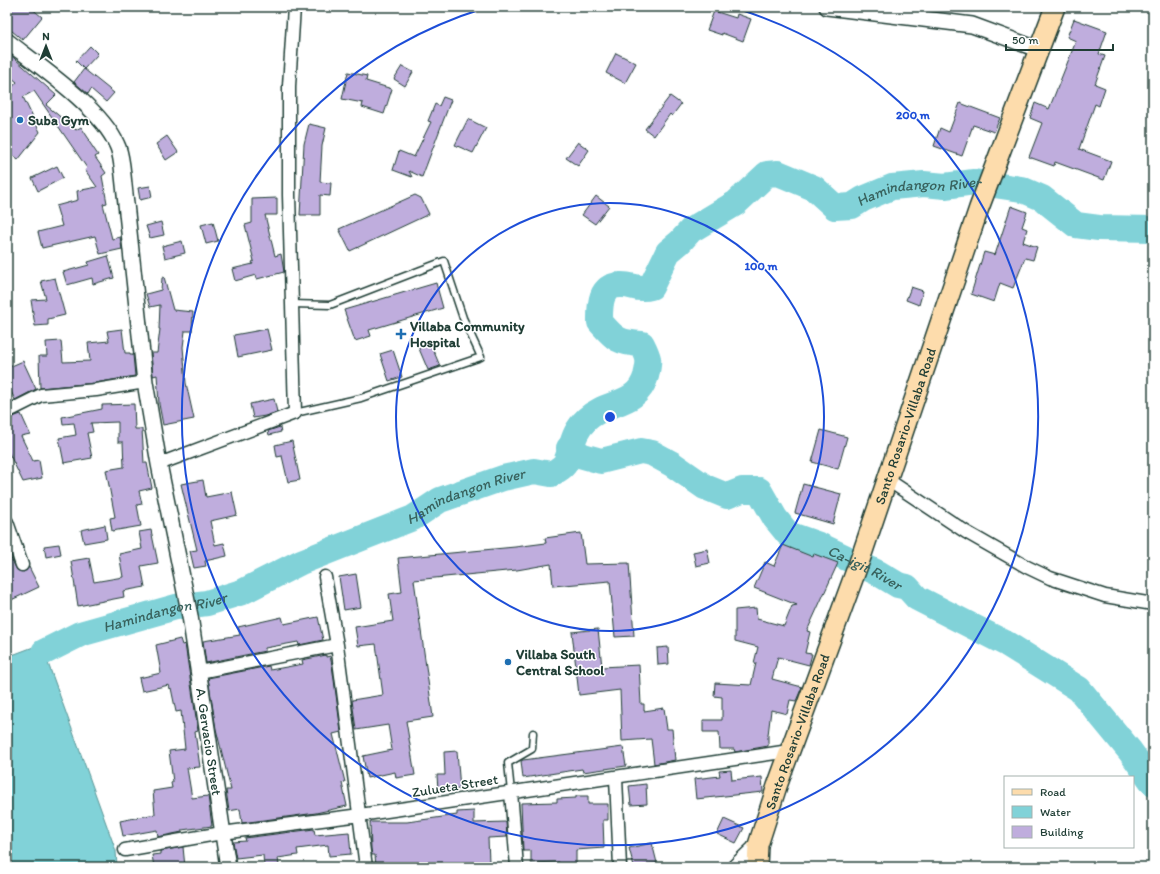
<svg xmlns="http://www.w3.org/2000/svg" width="1160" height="874" viewBox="0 0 1160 874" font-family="Itim,sans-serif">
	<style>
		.water { fill: #81d2d8; stroke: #5a9696 }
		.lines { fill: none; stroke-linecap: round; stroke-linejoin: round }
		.river { stroke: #81d2d8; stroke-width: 26 }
		.building { fill: #bfaddd; stroke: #1f3d34 }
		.service-casing { stroke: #1f3d34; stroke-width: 9 }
		.minor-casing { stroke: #1f3d34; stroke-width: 15 }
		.tertiary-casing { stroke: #1f3d34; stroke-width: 18 }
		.primary-casing { stroke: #1f3d34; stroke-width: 22 }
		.service { stroke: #fff; stroke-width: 6 }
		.minor { stroke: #fff; stroke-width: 12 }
		.tertiary { stroke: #fff; stroke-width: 15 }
		.primary { stroke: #fddcac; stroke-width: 19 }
		.ring { fill: none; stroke: #1d4ed8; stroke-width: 2 }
		.poi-dot { fill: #1f6fb2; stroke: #fff; stroke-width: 1.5 }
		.labels { text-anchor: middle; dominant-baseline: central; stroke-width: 3; stroke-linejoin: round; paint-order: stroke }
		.poi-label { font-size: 14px; font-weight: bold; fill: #1f3d34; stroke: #fff; text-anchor: start }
		.street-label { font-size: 14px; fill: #1f3d34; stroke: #fff }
		.water-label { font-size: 15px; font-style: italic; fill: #38625d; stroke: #fff }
		.centre { fill: #1d4ed8; stroke: #fff; stroke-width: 2 }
		.ring-label { font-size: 12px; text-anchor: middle; font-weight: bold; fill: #1d4ed8; stroke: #fff; stroke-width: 3; stroke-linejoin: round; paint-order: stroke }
	</style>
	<rect width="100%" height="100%" fill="#fff"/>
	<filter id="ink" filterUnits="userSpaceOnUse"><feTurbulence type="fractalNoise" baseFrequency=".025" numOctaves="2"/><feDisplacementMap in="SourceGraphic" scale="8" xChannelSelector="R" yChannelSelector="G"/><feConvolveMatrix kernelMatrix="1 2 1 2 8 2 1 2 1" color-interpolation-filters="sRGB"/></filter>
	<g filter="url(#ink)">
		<path class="water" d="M36 646 44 652 116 851 117 867H7V657Z"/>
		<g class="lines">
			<g class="river">
				<path id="s1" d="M569 448 583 456 601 461 641 451 652 453 672 464 705 487 727 496 742 490H759L775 518 788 534 819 545 878 573 898 585 907 587 917 598 1007 644 1079 689 1130 751 1153 783"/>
				<path id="s2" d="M44 652 80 634 176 607 207 603 242 592 301 562 413 518 440 500 503 478 534 471 551 474C556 471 564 467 566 462 573 446 572 433 587 419 607 400 637 407 646 376 650 360 649 358 642 344 618 343 615 339 600 322 600 306 599 286 620 285 633 284 636 291 651 287L668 252 680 242 691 230 736 203 767 174 778 173 814 188 835 207 852 206 863 199 892 187 924 184 945 186 974 182 1021 189 1042 198 1076 225 1099 228 1153 229"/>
			</g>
		</g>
		<path class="building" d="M7 7H30L42 17 23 40 7 27Z
			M714 11 736 18 737 14 751 19 743 41 722 33V35L707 30Z
			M1074 19 1107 31 1099 54 1105 56 1095 84 1105 88 1099 106 1095 104 1079 149 1111 161 1104 180 1055 162 1054 166 1029 157 1042 123 1030 118 1035 103 1049 109 1076 41 1067 37Z
			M90 46 98 54 84 69 76 61Z
			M7 52 56 95 46 105 76 130 81 127 89 139 88 140 98 155 95 157 106 173 102 176 107 203 103 204 112 239 120 237 122 249 100 254 95 236 42 248 38 232 62 226 56 206 78 200 77 191 97 187 85 170 87 168 34 91 23 97 40 132 18 160 7 151V93L17 82 7 74Z
			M616 53 636 63 625 83 606 73Z
			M402 66 413 72 405 86 394 79Z
			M84 69 114 93 106 102 91 89 88 94 74 82Z
			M348 72 367 76 366 81 392 89 384 114 362 107 363 103 342 99Z
			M670 96 681 104 672 116 670 114 654 136 645 129Z
			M443 97 451 100 422 177 409 171 412 177 393 170 399 151 414 157 431 122 428 121 435 104 439 106Z
			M960 103 1000 118 994 132 973 125 962 156 934 146 940 128 949 132Z
			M468 119 486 128 473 153 455 145Z
			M309 124 326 128 322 146 320 182 331 183 330 196 320 195V215H300L304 144Z
			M167 136 178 152 166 160 156 144Z
			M578 142 589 150 578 166 566 158Z
			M57 166 63 178 38 191 32 178Z
			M150 186 152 197 140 200 138 188Z
			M415 195 421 198 429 214 350 251 339 229Z
			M596 196 609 206 595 224 582 215Z
			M277 198V215H265L275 256 281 254 284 272 257 279 256 275 235 281 232 269 253 264 252 262 254 261 245 225 252 223V199Z
			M1011 206 1027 212 1022 227 1027 229 1023 242 1037 247 1033 260 1025 258 1013 288 1000 283 994 302 971 294 984 252 995 255Z
			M161 222 164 235 150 238 146 226Z
			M213 222 218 241 206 244 201 225Z
			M182 241 185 253 165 258 162 246Z
			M108 256 114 278 93 284 92 278 67 285 63 272 89 265 88 262Z
			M164 277 173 310 193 312 192 331H185L183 347 186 383 194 419 163 425 159 404 157 375 153 376 151 353H157L160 329H159L160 305 150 307 146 294 161 290 162 278Z
			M55 278 65 315 48 319V325L35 326 31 300 46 299 41 281Z
			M436 283 443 308 369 330 371 336 355 341 344 310Z
			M911 287 923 291 919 305 906 300Z
			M122 329 125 353H130V355H133L135 376 95 383 40 388 39 356H47L46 342 61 341 63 362 90 361 88 343 109 341 107 331Z
			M267 329 272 350 238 357 234 335Z
			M429 340 440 366 428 370 417 344Z
			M393 350 402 377 389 381 380 354Z
			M23 361 36 389 15 400 10 389 7 391V368Z
			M274 399 277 412 265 416 253 418 250 404Z
			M134 404 135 429H142L144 463H147L152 488 139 491 142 504 137 505 141 526 112 531 110 518 115 517 106 470 124 467 123 442H118V422L91 423 93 432 87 433 92 458 64 463 59 438 76 435 74 423 63 424 62 417 102 409V405Z
			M21 414 30 434 21 436 33 461 39 460 42 478 23 482 7 449V419Z
			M280 427 281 432 269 435 268 431Z
			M821 430 847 437 838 469 812 462Z
			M292 441 300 480 288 482 282 456 277 457 275 445Z
			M203 480 206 497 232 492 237 515 210 521 215 545 224 543 227 556 205 561 206 566 194 568 190 551 197 550 181 484Z
			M803 484 841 494 833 524 795 513Z
			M105 525 107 539 84 543 81 530Z
			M151 530 158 563 141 566 145 587 123 591 124 597 78 606 71 561 89 558 94 582 123 577 119 554 142 549 139 532Z
			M581 533 585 564 629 563 634 636 615 637 610 581 553 586 551 564 517 570 414 580 433 717 406 721 415 775 396 778 395 772 367 778 363 756 392 750 388 725 356 730 352 700 383 695 376 644 358 646 355 627 393 621 389 594 402 592 398 558 515 547 546 543 545 538Z
			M59 544 61 554 46 557 44 546Z
			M783 545 813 557 814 554 838 563 807 631 810 632 805 653 812 654 809 665 778 657 772 679 802 687 796 701 790 700 787 714 771 710 768 735V746L735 752 734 749H720L719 732H703V720H722V697L714 696 715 683 751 685 756 663H754L758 647 735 641V610L756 608 757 619 784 626 792 606 797 605 754 588 765 562 774 566Z
			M707 549 710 563 696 566 693 552Z
			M7 551 17 570 24 572 29 567 39 587 7 602Z
			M356 574 361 607 344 610 339 577Z
			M282 617 284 624 318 617 323 640 299 645 298 642 265 648V651L206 663 203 641 240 635 238 627Z
			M598 629 602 667 639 665 641 704H644V711L664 708 667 729H672L675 760 654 764 651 739 622 741 620 690 579 695 572 632Z
			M180 639 182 645 185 644 198 731 195 732 200 767 187 768 192 798 208 796 212 826 182 830V832L158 837 157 830 123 836 120 821 155 814 153 791 172 788 171 783 173 782 169 751 185 749 181 711 176 712 171 688 170 689 169 685 142 691 139 678 161 673 156 645Z
			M668 647 669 664 658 665 657 648Z
			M326 655V657L330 656 332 665 341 732 333 734 345 782 342 783 347 806 316 813 242 823 240 809 229 811 226 790H231L216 729 208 678 269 666 270 670 303 664 302 660Z
			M623 747 626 766 583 772 582 769 523 778 521 761 523 760Z
			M457 751 460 789 438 791 437 775H445L444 752Z
			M731 770 732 780 762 777 763 792 696 799 694 779 720 776 719 771Z
			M646 784 647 804 631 805 629 786Z
			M576 796H588V804H608V820H603L604 848 576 850V866H559V862L531 863V851H523L521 803 557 802V799L576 798Z
			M474 811V823L506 822 507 837 488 838 489 862 456 864V867H376L375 855H372L371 849 370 822H407L457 815V812Z
			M724 819 744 828 736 843 717 834Z
			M314 829 315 835 349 832 351 854 329 856 328 845 297 849 298 855 278 858 279 865 264 867 263 855 236 858 233 842 246 841 245 838Z
			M652 843 657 863 634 867 629 848Z
			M183 847 185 867H154L152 855 160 854V851Z"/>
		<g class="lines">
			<defs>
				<path id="service" d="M292 304 330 305 444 261 463 318 481 357 361 398 295 413
					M511 792 508 763 532 749 533 733"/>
				<path id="minor" d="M7 412 41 395 96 390 145 382
					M159 464 295 413 289 195V86L294 7
					M888 480 966 532 1027 567 1050 578 1105 596 1153 604
					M7 522 22 565
					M325 577 337 645 366 867
					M199 672 337 645
					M616 778 620 867
					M511 792 517 867
					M125 850 222 833 360 815 789 751"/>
				<g id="tertiary">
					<path d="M827 7 972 25 1040 50"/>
					<path id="s3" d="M7 41C39 66 101 108 117 145 120 151 121 159 122 166L145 382 159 464 190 616 228 867"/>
					<path d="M735 867 758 845"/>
				</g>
				<g id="primary">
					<path id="s4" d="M757 867 758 845 777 786 861 557 979 208 1055 7"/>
				</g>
			</defs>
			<use href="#service" class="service-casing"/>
			<use href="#minor" class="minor-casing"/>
			<use href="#tertiary" class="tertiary-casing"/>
			<use href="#primary" class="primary-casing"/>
			<use href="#service" class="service"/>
			<use href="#minor" class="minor"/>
			<use href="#tertiary" class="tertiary"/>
			<use href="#primary" class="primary"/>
		</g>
	</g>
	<g class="ring">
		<circle cx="610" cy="417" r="214"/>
		<path d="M735 8A428 428 0 1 1 485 8"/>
	</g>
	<g class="poi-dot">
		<circle cx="20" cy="120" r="4"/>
		<path d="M399 328h4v4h4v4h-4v4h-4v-4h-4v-4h4z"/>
		<circle cx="508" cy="662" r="4"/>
	</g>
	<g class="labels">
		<g class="poi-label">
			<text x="28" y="120">Suba Gym</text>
			<text x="410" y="326">Villaba Community<tspan x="410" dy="16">Hospital</tspan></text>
			<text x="516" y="654">Villaba South<tspan x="516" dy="16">Central School</tspan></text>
		</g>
		<g class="street-label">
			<text stroke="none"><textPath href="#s4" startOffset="466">Santo Rosario-Villaba Road</textPath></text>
			<text stroke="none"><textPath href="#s4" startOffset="142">Santo Rosario-Villaba Road</textPath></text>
			<text stroke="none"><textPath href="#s3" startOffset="757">A. Gervacio Street</textPath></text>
			<text transform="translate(455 786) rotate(-9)">Zulueta Street</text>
		</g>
		<g class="water-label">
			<text stroke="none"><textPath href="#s2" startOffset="1180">Hamindangon River</textPath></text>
			<text stroke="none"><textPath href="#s2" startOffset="452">Hamindangon River</textPath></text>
			<text stroke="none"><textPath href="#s1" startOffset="344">Ca-igit River</textPath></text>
			<text stroke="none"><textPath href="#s2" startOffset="128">Hamindangon River</textPath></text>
		</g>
	</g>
	<circle cx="610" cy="417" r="6" class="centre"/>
	<g class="ring-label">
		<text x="913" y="119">200 m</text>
		<text x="761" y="270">100 m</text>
	</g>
	<rect width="1160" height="874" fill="none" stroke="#fff" stroke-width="24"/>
	<rect x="12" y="12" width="1136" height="850" fill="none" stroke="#1f3d34" stroke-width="1.5" filter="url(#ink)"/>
	<rect x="1004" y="776" width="130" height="72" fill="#ffffff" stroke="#a5b1ae"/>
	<rect x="1012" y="789" width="20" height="6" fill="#fddcac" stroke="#a5b1ae"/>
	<text x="1040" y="796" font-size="12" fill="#1f3d34">Road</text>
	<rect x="1012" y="806" width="20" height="12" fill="#81d2d8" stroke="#a5b1ae"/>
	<text x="1040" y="816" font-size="12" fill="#1f3d34">Water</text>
	<rect x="1012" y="826" width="20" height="12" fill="#bfaddd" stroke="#a5b1ae"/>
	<text x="1040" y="836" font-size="12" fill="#1f3d34">Building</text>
	<g transform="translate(46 46)" stroke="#ffffff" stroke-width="3" paint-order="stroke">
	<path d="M0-3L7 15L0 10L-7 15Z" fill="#1f3d34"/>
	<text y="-6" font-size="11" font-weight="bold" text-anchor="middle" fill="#1f3d34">N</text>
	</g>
	<path d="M1006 44v6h107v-6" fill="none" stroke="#1f3d34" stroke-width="2"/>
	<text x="1012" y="44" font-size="12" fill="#1f3d34" stroke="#ffffff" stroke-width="3" paint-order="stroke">50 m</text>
</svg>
